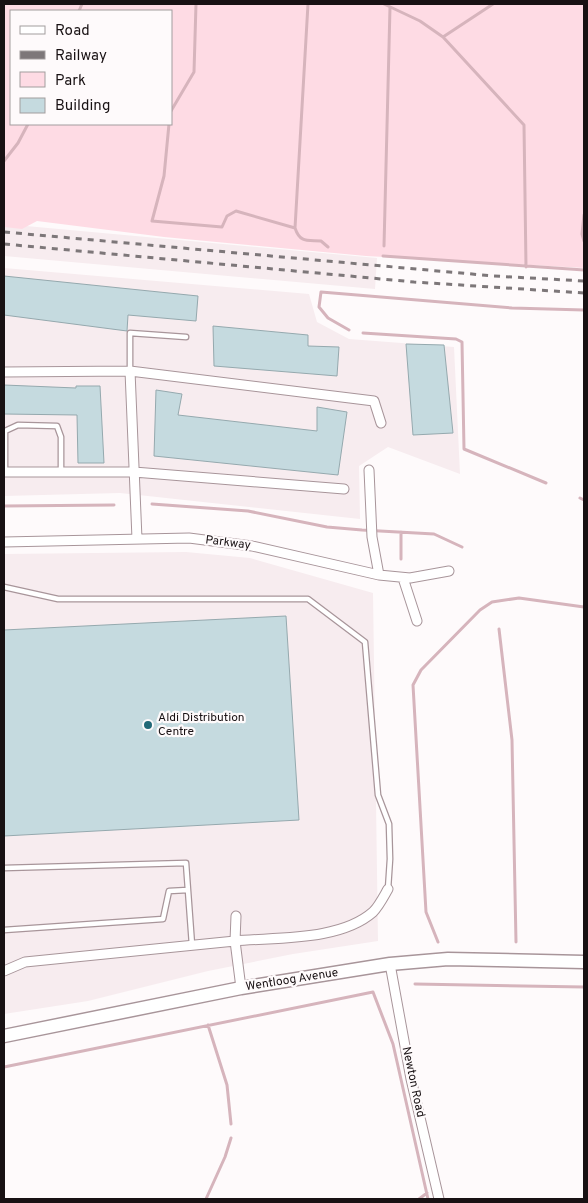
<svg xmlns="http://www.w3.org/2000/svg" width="588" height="1203" viewBox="0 0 588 1203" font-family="Overpass,sans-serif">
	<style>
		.built { fill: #f7ecef }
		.green { fill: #fedbe4; fill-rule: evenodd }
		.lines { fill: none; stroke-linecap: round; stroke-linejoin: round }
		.stream { stroke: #d6b4bc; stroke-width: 3 }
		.building { fill: #c5dadf; stroke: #95a9ae }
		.service-casing { stroke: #a8959a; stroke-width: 7 }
		.minor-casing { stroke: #a8959a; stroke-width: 11 }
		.secondary-casing { stroke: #a8959a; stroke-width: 15 }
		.service { stroke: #fff; stroke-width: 4.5 }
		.minor { stroke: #fff; stroke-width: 9 }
		.secondary { stroke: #fff; stroke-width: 12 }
		.rail { stroke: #7d7779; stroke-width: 3; stroke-dasharray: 6 6; stroke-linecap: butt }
		.poi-dot { fill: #226977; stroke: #fefafb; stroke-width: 2 }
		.labels { text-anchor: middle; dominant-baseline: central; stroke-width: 4.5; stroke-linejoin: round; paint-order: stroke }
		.street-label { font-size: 12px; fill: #181113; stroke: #fefafb }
		.poi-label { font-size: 12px; fill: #181113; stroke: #fefafb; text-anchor: start }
	</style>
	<rect width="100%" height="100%" fill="#fefafb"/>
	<path class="built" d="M4 224 377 258 375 289 4 256Z
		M4 268 309 294 317 322 349 339 454 347 460 474 388 447 359 466 360 519 120 493 4 496Z
		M186 552 250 558 373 593 378 941 293 954 208 971 88 1001 4 1014V554Z"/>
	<path class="green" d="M4 4H584V268L366 256 164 237 37 221 22 229 4 227ZM11 11H171V124H11Z"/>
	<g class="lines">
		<path class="stream" d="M308 4 295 228C300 243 307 240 321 241L328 247
			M384 4 420 21 443 37 524 125 526 267
			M79 11 82 4
			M443 37 493 4
			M171 111 194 72 196 4
			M169 124 164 176 152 221 222 227 227 216 236 211 295 228
			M4 161 18 143 28 124
			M584 215 582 234 584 241
			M384 246 390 7
			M383 256 584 270
			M349 330 328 318 319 307 321 292 512 308 584 310
			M363 333 456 339 462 342 464 449 546 483
			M580 498 584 500
			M152 504 248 511 327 527 362 530 434 534 462 547
			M4 506 114 505
			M401 559V532
			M499 629 512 740 516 942
			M438 942 426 912 413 685 421 670 480 610 492 602 519 598 584 607
			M415 984 584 987
			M208 1025 227 1085 231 1124
			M4 1067 373 992 393 1044 428 1199
			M206 1199 225 1157 231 1138
			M419 1199 427 1193"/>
	</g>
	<path class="building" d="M4 276 198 296 196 321 128 315 127 331 4 315Z
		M213 326 308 335V346L339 347 337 376 214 366Z
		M406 344 444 345 453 433 413 435Z
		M4 385 76 388V386H100L104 463H78L77 415 4 414Z
		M156 390 182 394 178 415 317 431V407L347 412 338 475 154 456Z
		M286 616 299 820 4 836V630Z"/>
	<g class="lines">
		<defs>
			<path id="service" d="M130 371V333L186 337
				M5 472V431L18 425 57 426 61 437V471
				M4 587 58 599H308L365 642 378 795 389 824 390 859 388 889
				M4 868 186 863 192 945
				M4 930 163 919 169 891 188 890"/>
			<path id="minor" d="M130 371 137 539
				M4 372 130 371 374 401 381 423
				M369 470 372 537 379 575
				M4 472H134L344 489
				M4 542 189 538 252 546 379 575 410 578 449 571
				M403 578 417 621
				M236 916 235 941C277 937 340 941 373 912 379 906 384 896 388 889
				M390 964 411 1079 439 1199
				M4 971 25 962 235 941 241 988"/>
			<path id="secondary" d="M4 1036 241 988 390 964 448 959 584 962"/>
		</defs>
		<use href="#service" class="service-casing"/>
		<use href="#minor" class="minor-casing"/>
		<use href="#secondary" class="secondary-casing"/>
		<use href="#service" class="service"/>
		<use href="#minor" class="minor"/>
		<use href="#secondary" class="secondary"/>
		<path class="rail" d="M4 232 494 276 584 281
			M4 244 414 282 584 293"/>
	</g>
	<circle class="poi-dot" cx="148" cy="725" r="5"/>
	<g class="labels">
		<g class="street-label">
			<text transform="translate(228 543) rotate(7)">Parkway</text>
			<text transform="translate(292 980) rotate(-9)">Wentloog Avenue</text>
			<text transform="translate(413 1082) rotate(78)">Newton Road</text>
		</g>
		<g class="poi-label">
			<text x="158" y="718">Aldi Distribution<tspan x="158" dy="14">Centre</tspan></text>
		</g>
	</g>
	<rect width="588" height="1203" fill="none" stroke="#181113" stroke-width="10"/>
	<rect x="10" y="10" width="162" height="115" fill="#fefafb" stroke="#a29d9e"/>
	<rect x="20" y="26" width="25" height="8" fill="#ffffff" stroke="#a29d9e"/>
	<text x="55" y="35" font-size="15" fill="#181113">Road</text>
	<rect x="20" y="51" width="25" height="8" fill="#7d7779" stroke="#a29d9e"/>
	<text x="55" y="60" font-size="15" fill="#181113">Railway</text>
	<rect x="20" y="72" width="25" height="15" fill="#fedbe4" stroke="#a29d9e"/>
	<text x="55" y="85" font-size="15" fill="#181113">Park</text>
	<rect x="20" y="98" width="25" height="15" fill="#c5dadf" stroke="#a29d9e"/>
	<text x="55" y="110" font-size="15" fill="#181113">Building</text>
</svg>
